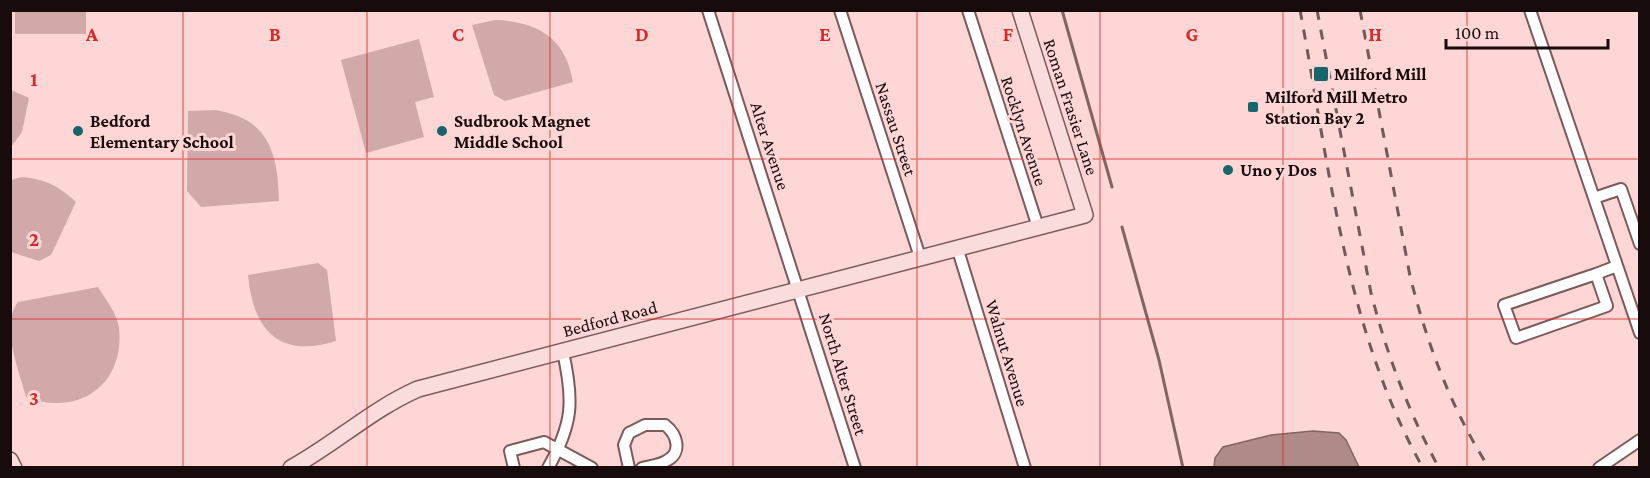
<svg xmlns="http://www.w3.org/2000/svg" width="1650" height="478" viewBox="0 0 1650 478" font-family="'Crimson Pro',serif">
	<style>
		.green { fill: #d1a9a8 }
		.water { fill: #b08a89; stroke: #826463; stroke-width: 1.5 }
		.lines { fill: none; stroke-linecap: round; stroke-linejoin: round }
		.stream { stroke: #826463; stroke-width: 3 }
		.street-casing { stroke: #7c5a5a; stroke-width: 14 }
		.secondary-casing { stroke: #7c5a5a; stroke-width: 18 }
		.street { stroke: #fff; stroke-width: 10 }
		.secondary { stroke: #fbdcdc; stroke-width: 15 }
		.rail { stroke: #725a5a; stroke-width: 3; stroke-dasharray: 10 10; stroke-linecap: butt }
		.grid { fill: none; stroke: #d62828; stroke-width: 1.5; stroke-opacity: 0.55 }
		.poi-dot { fill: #18666b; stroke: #fed6d5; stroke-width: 2 }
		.labels { text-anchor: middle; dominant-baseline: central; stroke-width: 6; stroke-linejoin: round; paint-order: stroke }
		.poi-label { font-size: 18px; font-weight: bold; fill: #180b0b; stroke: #fed6d5; text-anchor: start }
		.street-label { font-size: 18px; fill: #180b0b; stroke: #fed6d5 }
		.grid-label { font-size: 20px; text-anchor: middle; font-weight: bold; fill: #d62828; stroke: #fed6d5; stroke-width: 6; stroke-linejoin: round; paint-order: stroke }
	</style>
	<rect width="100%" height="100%" fill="#fed6d5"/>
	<path class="green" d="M15 11H86V34H15Z
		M495 20C537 21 566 38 573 82L505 101 494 95 472 25Z
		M419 39 434 97 415 102 424 137 366 153 341 60Z
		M11 90 29 98 22 132 11 147Z
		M215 110C268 118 278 152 279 201L201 207 187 191 188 111Z
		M22 177C45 179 59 186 76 202L51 255 39 261 11 252V180Z
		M318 263 327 270 336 341C279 359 253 330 248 275Z
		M98 287C106 300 117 313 119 328 125 386 77 417 26 397 19 370 0 326 18 302Z"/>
	<path class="water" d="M1313 431 1339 433 1346 440 1359 467H1214L1215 458 1223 447 1271 435Z"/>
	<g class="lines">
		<path class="stream" d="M1062 10 1112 187
			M1122 227 1159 360 1183 468"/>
		<defs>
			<path id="street" d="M708 10 855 468
				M840 10 920 257
				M968 10 1038 227
				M1530 10 1640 333
				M1594 198 1621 189 1640 244
				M957 247 1025 468
				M1596 274 1504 305 1516 338 1607 306 1596 274 1617 266
				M514 468 510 451 544 442 592 468
				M548 468C573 424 574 401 563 352
				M629 468 624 445 629 433 645 425H665C677 434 683 453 666 461 659 465 649 466 642 468
				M1599 468 1640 440"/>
			<path id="secondary" d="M10 460 14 468
				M291 468C335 444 372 409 418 389L1085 215 1020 10"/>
		</defs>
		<use href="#street" class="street-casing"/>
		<use href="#secondary" class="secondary-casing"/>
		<use href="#street" class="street"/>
		<use href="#secondary" class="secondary"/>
		<path class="rail" d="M1300 10C1329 164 1345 330 1423 468
			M1317 10 1371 293C1387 355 1408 411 1439 468
			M1360 10 1410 276C1427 344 1451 408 1489 468"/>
	</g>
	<path class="grid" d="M183 10V468M367 10V468M550 10V468M733 10V468M917 10V468M1100 10V468M1283 10V468M1467 10V468M10 159H1640M10 319H1640"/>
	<g class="poi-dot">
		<rect x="1313" y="66" width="16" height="16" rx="3"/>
		<rect x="1247" y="101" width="12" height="12" rx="3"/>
		<circle cx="78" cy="131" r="6"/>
		<circle cx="442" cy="131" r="6"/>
		<circle cx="1228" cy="170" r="6"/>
	</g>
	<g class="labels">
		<g class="poi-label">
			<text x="1334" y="74">Milford Mill</text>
			<text x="1265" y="97">Milford Mill Metro<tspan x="1265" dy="21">Station Bay 2</tspan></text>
			<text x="90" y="121">Bedford<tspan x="90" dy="21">Elementary School</tspan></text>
			<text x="454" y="121">Sudbrook Magnet<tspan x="454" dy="21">Middle School</tspan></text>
			<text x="1240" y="170">Uno y Dos</text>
		</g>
		<g class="street-label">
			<text transform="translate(1071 107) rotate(72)">Roman Frasier Lane</text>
			<text transform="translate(896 129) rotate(72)">Nassau Street</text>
			<text transform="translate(1024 131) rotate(72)">Rocklyn Avenue</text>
			<text transform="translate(770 146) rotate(72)">Alter Avenue</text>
			<text transform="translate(610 319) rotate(-15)">Bedford Road</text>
			<text transform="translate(1007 353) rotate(73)">Walnut Avenue</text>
			<text transform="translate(843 374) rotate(73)">North Alter Street</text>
		</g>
	</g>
	<g class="grid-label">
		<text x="92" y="41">A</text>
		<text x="275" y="41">B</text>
		<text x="458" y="41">C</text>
		<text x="642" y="41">D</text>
		<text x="825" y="41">E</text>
		<text x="1008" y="41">F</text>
		<text x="1192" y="41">G</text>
		<text x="1375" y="41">H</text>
		<text x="34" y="86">1</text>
		<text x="34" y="246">2</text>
		<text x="34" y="405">3</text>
	</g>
	<rect width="1650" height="478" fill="none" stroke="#180b0b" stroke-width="24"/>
	<path d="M1446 39v9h162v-9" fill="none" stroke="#180b0b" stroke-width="3"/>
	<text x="1455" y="39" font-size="18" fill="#180b0b" stroke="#fed6d5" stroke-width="4.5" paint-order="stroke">100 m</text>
</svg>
